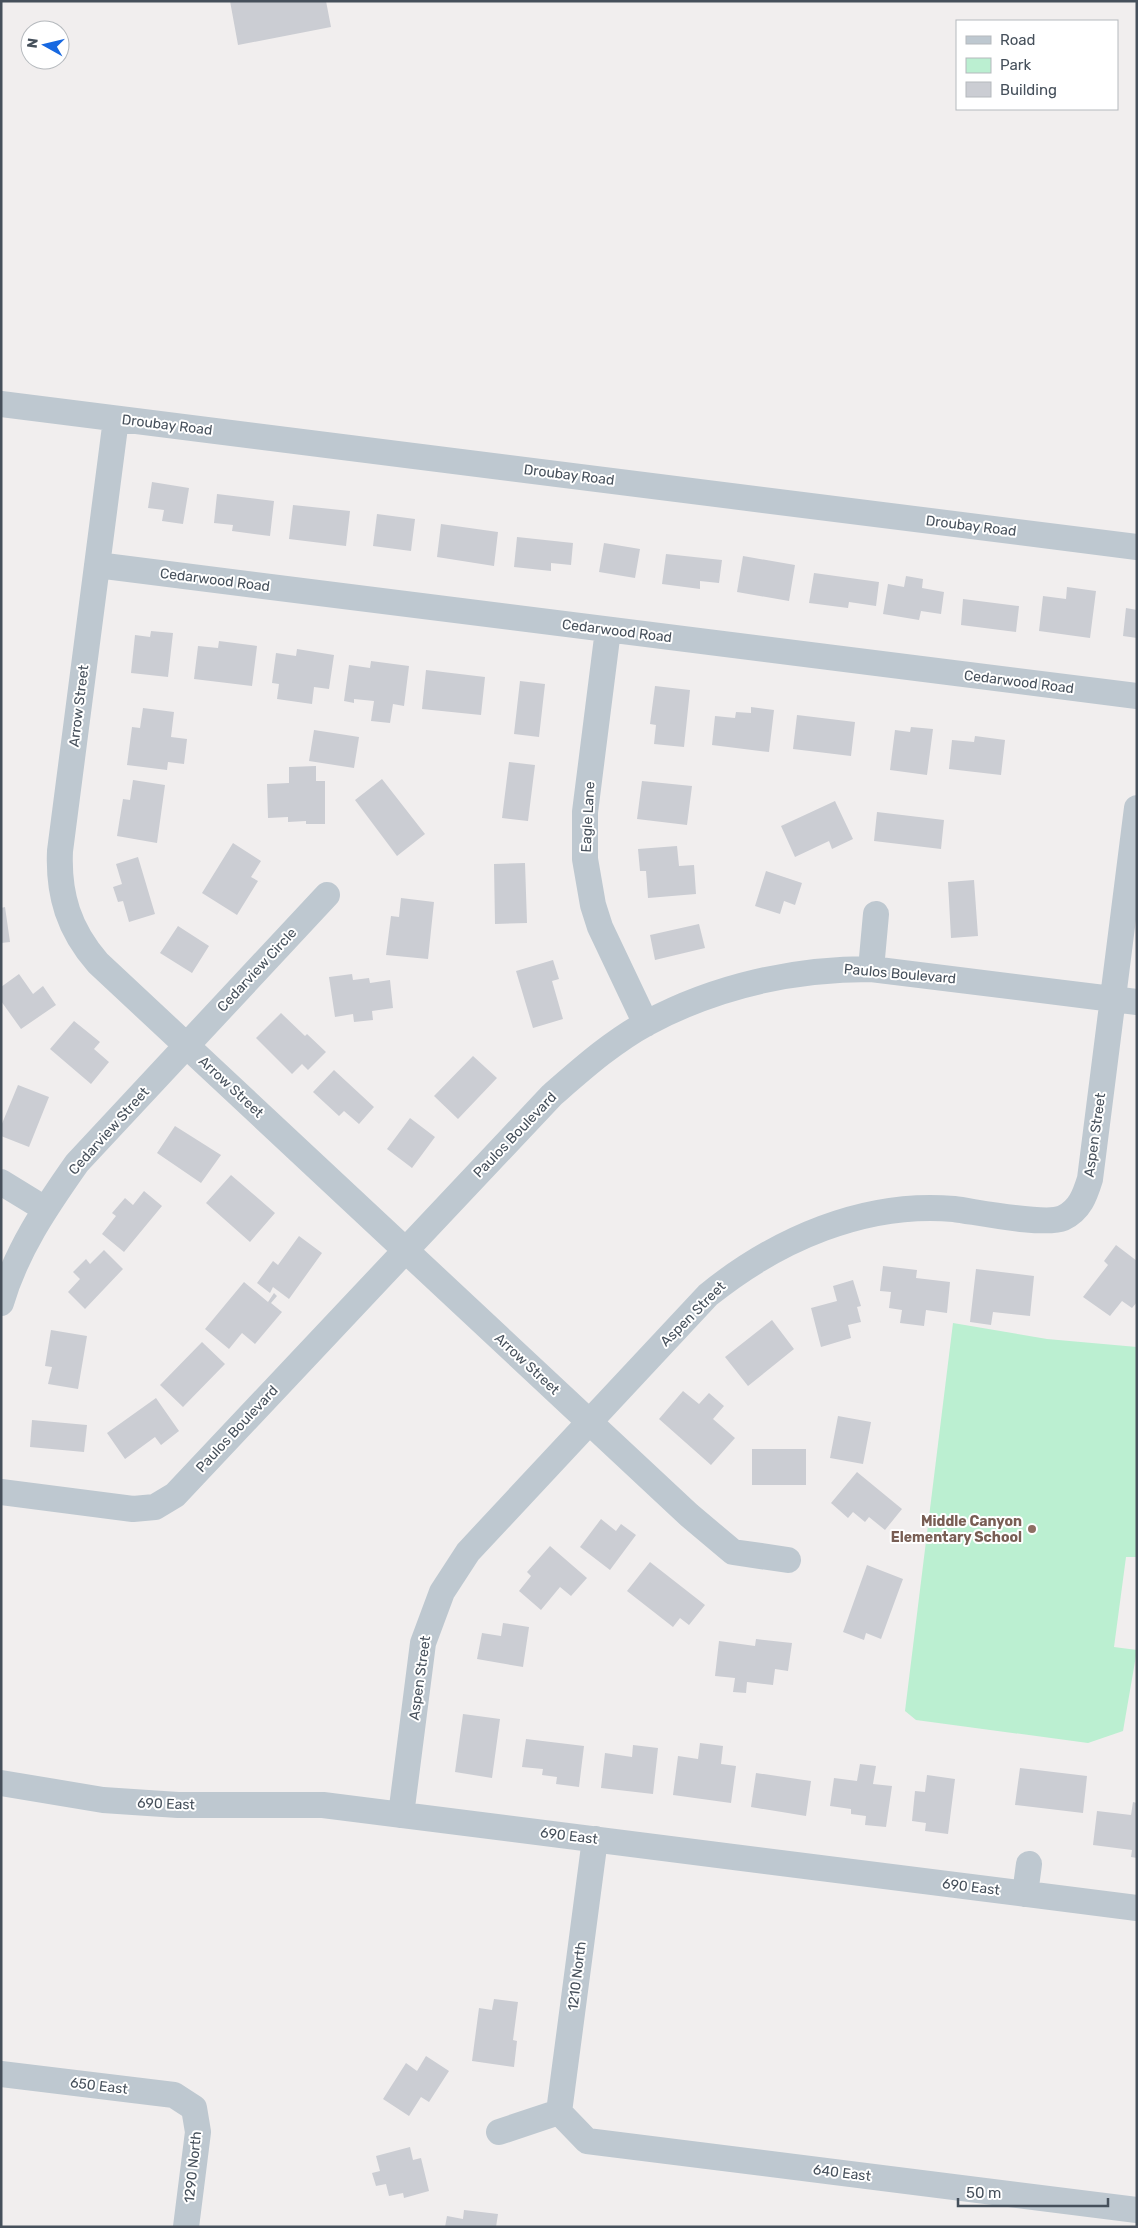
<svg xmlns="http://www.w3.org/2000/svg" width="1138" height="2228" viewBox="0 0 1138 2228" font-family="Rubik,sans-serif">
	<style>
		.green { fill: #bbefd1 }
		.building { fill: #cbcdd3 }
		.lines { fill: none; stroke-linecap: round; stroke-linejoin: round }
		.minor { stroke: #bec8d0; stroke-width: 26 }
		.education-dot { fill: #8d6e63; stroke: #fff; stroke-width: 2 }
		.labels { text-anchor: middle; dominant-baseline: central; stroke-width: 4; stroke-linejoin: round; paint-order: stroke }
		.street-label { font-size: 14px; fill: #46505b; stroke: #fff }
		.education-label { font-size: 14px; font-weight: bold; fill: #785e54; stroke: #fff; text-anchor: end }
	</style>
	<rect width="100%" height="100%" fill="#f1eeee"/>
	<path class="green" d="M953 1323 1047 1339 1137 1347V1557H1126L1114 1647 1137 1650 1123 1731 1088 1743 916 1720 905 1711Z"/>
	<path class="building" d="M230 1H326L331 27 238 45Z
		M152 482 189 488 183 524 162 521 164 510 148 508Z
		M217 494 274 501 270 536 232 531 233 525 214 523Z
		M293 505 350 511 346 546 289 539Z
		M377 514 415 519 411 551 373 546Z
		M441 524 498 532 494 566 437 557Z
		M517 537 573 543 571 565 551 563V571L514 567Z
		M604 543 640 549 635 578 599 572Z
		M666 554 722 560 719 583 700 581V589L662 584Z
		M743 556 795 565 789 601 737 592Z
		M814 573 879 582 876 606 849 602 848 608 809 603Z
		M906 576 923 579 922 588 944 592 941 614 921 611 919 620 883 614 888 584 904 587Z
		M1067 587 1096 591 1090 638 1039 631 1043 596 1066 599Z
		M963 599 1019 606 1016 632 961 625Z
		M1126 608 1137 610V638L1123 636Z
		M151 631 173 633 168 677 131 673 135 635 150 637Z
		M219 641 257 646 252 686 194 679 198 646 218 648Z
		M297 649 334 655 329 689 314 687 312 704 277 699 279 684 272 683 276 653 296 656Z
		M371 661 409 666 404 706 393 704 390 723 371 721 374 701 354 699V703L344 701 349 665 370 668Z
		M426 670 485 677 481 715 422 709Z
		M520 681 545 684 539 737 514 734Z
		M655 686 690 690 684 747 654 744 656 725 650 724Z
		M751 707 774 710 769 752 712 745 715 716 735 718 736 712 751 713Z
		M143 708 174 712 171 737 187 739 184 764 168 762 167 770 127 765 132 727 140 728Z
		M797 715 855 722 851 756 793 749Z
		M911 727 933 729 927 775 890 770 895 730 910 732Z
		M314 730 359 737 354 768 309 761Z
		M975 736 1005 740 1001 775 949 769 952 740 974 742Z
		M509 762 535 765 528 821 502 818Z
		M316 766V781H325V824H306V821L288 822V817L268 818 267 784 289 783V767Z
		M382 779 425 834 397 856 355 800Z
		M133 780 165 785 157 843 117 836 123 799 130 800Z
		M642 781 692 786 687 825 637 819Z
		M835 801 853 839 832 849 829 841 795 857 781 826Z
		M877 812 944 820 941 849 874 841Z
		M233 843 261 861 251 877 258 881 237 915 202 893Z
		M677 846 679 866 694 865 696 894 648 898 646 871H640L638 849Z
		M138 857 155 914 129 922 123 901 118 902 113 887 122 884 116 864Z
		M525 863 527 923 495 924 494 864Z
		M766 871 802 883 795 905 784 901 780 914 755 906Z
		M974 880 978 936 951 938 948 882Z
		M401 898 434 902 428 959 386 955 391 916 399 917Z
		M5 907 10 942 1 943V908Z
		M699 924 705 948 655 960 650 935Z
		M178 926 209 946 192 973 160 953Z
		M553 960 559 979 552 981 563 1019 533 1028 516 971Z
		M19 974 33 994 43 986 56 1005 21 1029 1 1001V987Z
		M352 974 353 980 369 978 370 983 390 980 393 1008 372 1011 373 1020 354 1022 353 1014 335 1017 329 977Z
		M281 1013 305 1036 307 1034 326 1052 308 1070 302 1064 292 1074 256 1038Z
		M74 1021 100 1042 94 1049 109 1062 91 1084 50 1049Z
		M473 1056 497 1078 458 1119 434 1096Z
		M334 1070 374 1107 359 1124 344 1111 339 1116 313 1092Z
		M18 1085 49 1097 29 1147 1 1136V1126Z
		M410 1118 435 1137 412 1168 387 1149Z
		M175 1126 221 1155 201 1183 157 1153Z
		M231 1175 275 1213 250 1242 206 1203Z
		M144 1191 162 1206 124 1252 102 1234 116 1216 112 1213 125 1198 133 1205Z
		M299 1236 322 1253 289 1299 273 1287 270 1293 257 1283 273 1261 278 1265Z
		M1116 1245 1137 1261V1302L1132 1308 1122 1301 1110 1316 1083 1297 1108 1265 1104 1261Z
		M104 1250 123 1269 85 1309 68 1292 80 1279 73 1272 86 1259 90 1264Z
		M883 1266 917 1270 916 1278 950 1282 947 1313 926 1310 924 1326 900 1323 902 1310 889 1308 891 1292 880 1291Z
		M976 1269 1034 1276 1030 1316 993 1312 991 1325 970 1322Z
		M853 1280 861 1306 857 1307 861 1322 848 1325 851 1338 821 1347 811 1308 837 1301 833 1286Z
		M244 1282 268 1302 274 1293 277 1296 271 1303 282 1312 255 1344 242 1333 229 1349 205 1329Z
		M772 1320 794 1349 748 1386 725 1357Z
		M51 1330 87 1336 78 1389 48 1384 52 1367 45 1366Z
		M202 1342 225 1364 183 1407 160 1385Z
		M683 1391 699 1404 709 1393 724 1406 713 1419 735 1438 711 1465 659 1419Z
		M156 1398 179 1431 161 1445 155 1437 125 1459 107 1433Z
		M838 1416 871 1422 863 1464 830 1458Z
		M32 1420 87 1425 84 1452 30 1447Z
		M752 1449H806V1485H752Z
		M857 1472 902 1509 885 1530 869 1517 865 1522 853 1512 848 1518 831 1503Z
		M601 1519 616 1531 621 1524 636 1535 610 1570 580 1547Z
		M550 1546 587 1578 571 1596 560 1587 541 1610 519 1591 531 1576 527 1572Z
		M650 1562 705 1605 689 1625 680 1618 673 1627 627 1591Z
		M867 1565 903 1579 881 1639 866 1633 864 1640 843 1632Z
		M503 1623 529 1627 523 1667 477 1659 482 1633 501 1636Z
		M756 1639 792 1643 788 1671 775 1669 773 1685 747 1682 746 1693 733 1692 735 1678 715 1676 719 1641 755 1646Z
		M463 1714 500 1719 492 1778 455 1772Z
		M526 1739 584 1746 579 1787 556 1784 557 1777 542 1775 543 1769 522 1767Z
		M700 1743 723 1746 721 1764 736 1766 731 1803 673 1795 678 1756 698 1759Z
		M633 1745 658 1748 653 1794 601 1788 605 1753 632 1757Z
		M860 1764 876 1766 873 1784 892 1786 886 1827 865 1825 866 1816 851 1814V1809L830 1806 834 1778 857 1781Z
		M1020 1768 1087 1776 1083 1813 1015 1805Z
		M756 1773 811 1781 806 1816 751 1807Z
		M927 1775 955 1779 948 1834 925 1831 926 1823 912 1821 915 1791 925 1792Z
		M1133 1802 1137 1803V1858L1131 1857 1132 1850 1093 1845 1097 1811 1131 1815Z
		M494 1999 518 2002 513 2040 517 2041 514 2067 472 2061 479 2008 492 2010Z
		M426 2056 449 2071 429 2102 421 2097 409 2116 383 2099 406 2063 417 2071Z
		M410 2147 413 2160 421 2158 429 2191 404 2198 403 2193 389 2196 386 2184 376 2186 372 2173 380 2171 376 2156Z
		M464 2210 498 2214 496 2227H445L447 2216 463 2219Z"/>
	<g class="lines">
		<path class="minor" d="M1 404 1137 547
			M116 419 60 851C58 895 69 930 98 963L689 1515 733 1552 788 1560
			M97 565 1137 696
			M608 630 585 812V859L593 905 600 927 646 1024
			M871 969 876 914
			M1 1182 45 1209
			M1 1303C16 1251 46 1207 77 1163L327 895
			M1 1492 133 1509 155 1507 175 1495 552 1095C582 1069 612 1042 647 1023 716 986 794 969 871 969L1137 1002
			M1 1783 103 1800 178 1805H323L1137 1908
			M401 1815 423 1643 442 1592 468 1552 708 1295C776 1240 864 1201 954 1209 977 1212 1045 1226 1063 1218 1080 1210 1085 1195 1090 1179L1137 808
			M1025 1894 1029 1864
			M1 2074 174 2095 194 2108 198 2132 186 2227
			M559 2112 587 2141 1137 2210
			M559 2112 595 1839
			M499 2132 559 2112"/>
	</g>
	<circle class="education-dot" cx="1032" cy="1529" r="5"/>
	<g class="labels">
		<g class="street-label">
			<text transform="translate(167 425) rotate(7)">Droubay Road</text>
			<text transform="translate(569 475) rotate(7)">Droubay Road</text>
			<text transform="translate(971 526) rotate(7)">Droubay Road</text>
			<text transform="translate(215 580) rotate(7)">Cedarwood Road</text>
			<text transform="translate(617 631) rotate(7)">Cedarwood Road</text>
			<text transform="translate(1019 682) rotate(7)">Cedarwood Road</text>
			<text transform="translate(79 706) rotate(-83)">Arrow Street</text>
			<text transform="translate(588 817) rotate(-87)">Eagle Lane</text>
			<text transform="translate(257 970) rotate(-47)">Cedarview Circle</text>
			<text transform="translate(900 974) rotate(5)">Paulos Boulevard</text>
			<text transform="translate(231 1087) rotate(43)">Arrow Street</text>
			<text transform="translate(109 1131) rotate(-48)">Cedarview Street</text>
			<text transform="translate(515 1135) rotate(-46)">Paulos Boulevard</text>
			<text transform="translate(1095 1135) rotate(-82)">Aspen Street</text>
			<text transform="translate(693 1314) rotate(-45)">Aspen Street</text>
			<text transform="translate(527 1364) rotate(43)">Arrow Street</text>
			<text transform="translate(237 1429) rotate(-47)">Paulos Boulevard</text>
			<text transform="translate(420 1678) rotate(-82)">Aspen Street</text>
			<text transform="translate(166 1804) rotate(2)">690 East</text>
			<text transform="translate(569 1836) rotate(7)">690 East</text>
			<text transform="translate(971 1887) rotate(7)">690 East</text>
			<text transform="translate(577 1976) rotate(-83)">1210 North</text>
			<text transform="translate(99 2086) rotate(7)">650 East</text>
			<text transform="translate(193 2167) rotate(-84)">1290 North</text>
			<text transform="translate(842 2173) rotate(7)">640 East</text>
		</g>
		<g class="education-label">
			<text x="1022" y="1521">Middle Canyon<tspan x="1022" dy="16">Elementary School</tspan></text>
		</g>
	</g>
	<rect width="1138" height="2228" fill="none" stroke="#46505b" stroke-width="5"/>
	<rect x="956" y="20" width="162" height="90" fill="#ffffff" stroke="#b5b9bd"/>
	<rect x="966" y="36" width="25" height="8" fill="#bec8d0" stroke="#b5b9bd"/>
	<text x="1000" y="45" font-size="15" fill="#46505b">Road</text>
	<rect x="966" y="58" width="25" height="15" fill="#bbefd1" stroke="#b5b9bd"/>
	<text x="1000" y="70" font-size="15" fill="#46505b">Park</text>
	<rect x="966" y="82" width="25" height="15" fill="#cbcdd3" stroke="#b5b9bd"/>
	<text x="1000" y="95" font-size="15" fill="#46505b">Building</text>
	<g transform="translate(45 45) rotate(278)"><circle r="24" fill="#ffffff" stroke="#b5b9bd"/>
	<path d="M0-4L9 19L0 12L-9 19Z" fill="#1768e1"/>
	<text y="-8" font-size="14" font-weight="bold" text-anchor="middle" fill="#46505b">N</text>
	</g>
	<path d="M958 2198v8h150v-8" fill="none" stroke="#46505b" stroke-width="2.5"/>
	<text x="966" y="2198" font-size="15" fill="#46505b" stroke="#ffffff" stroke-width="4" paint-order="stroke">50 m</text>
</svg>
